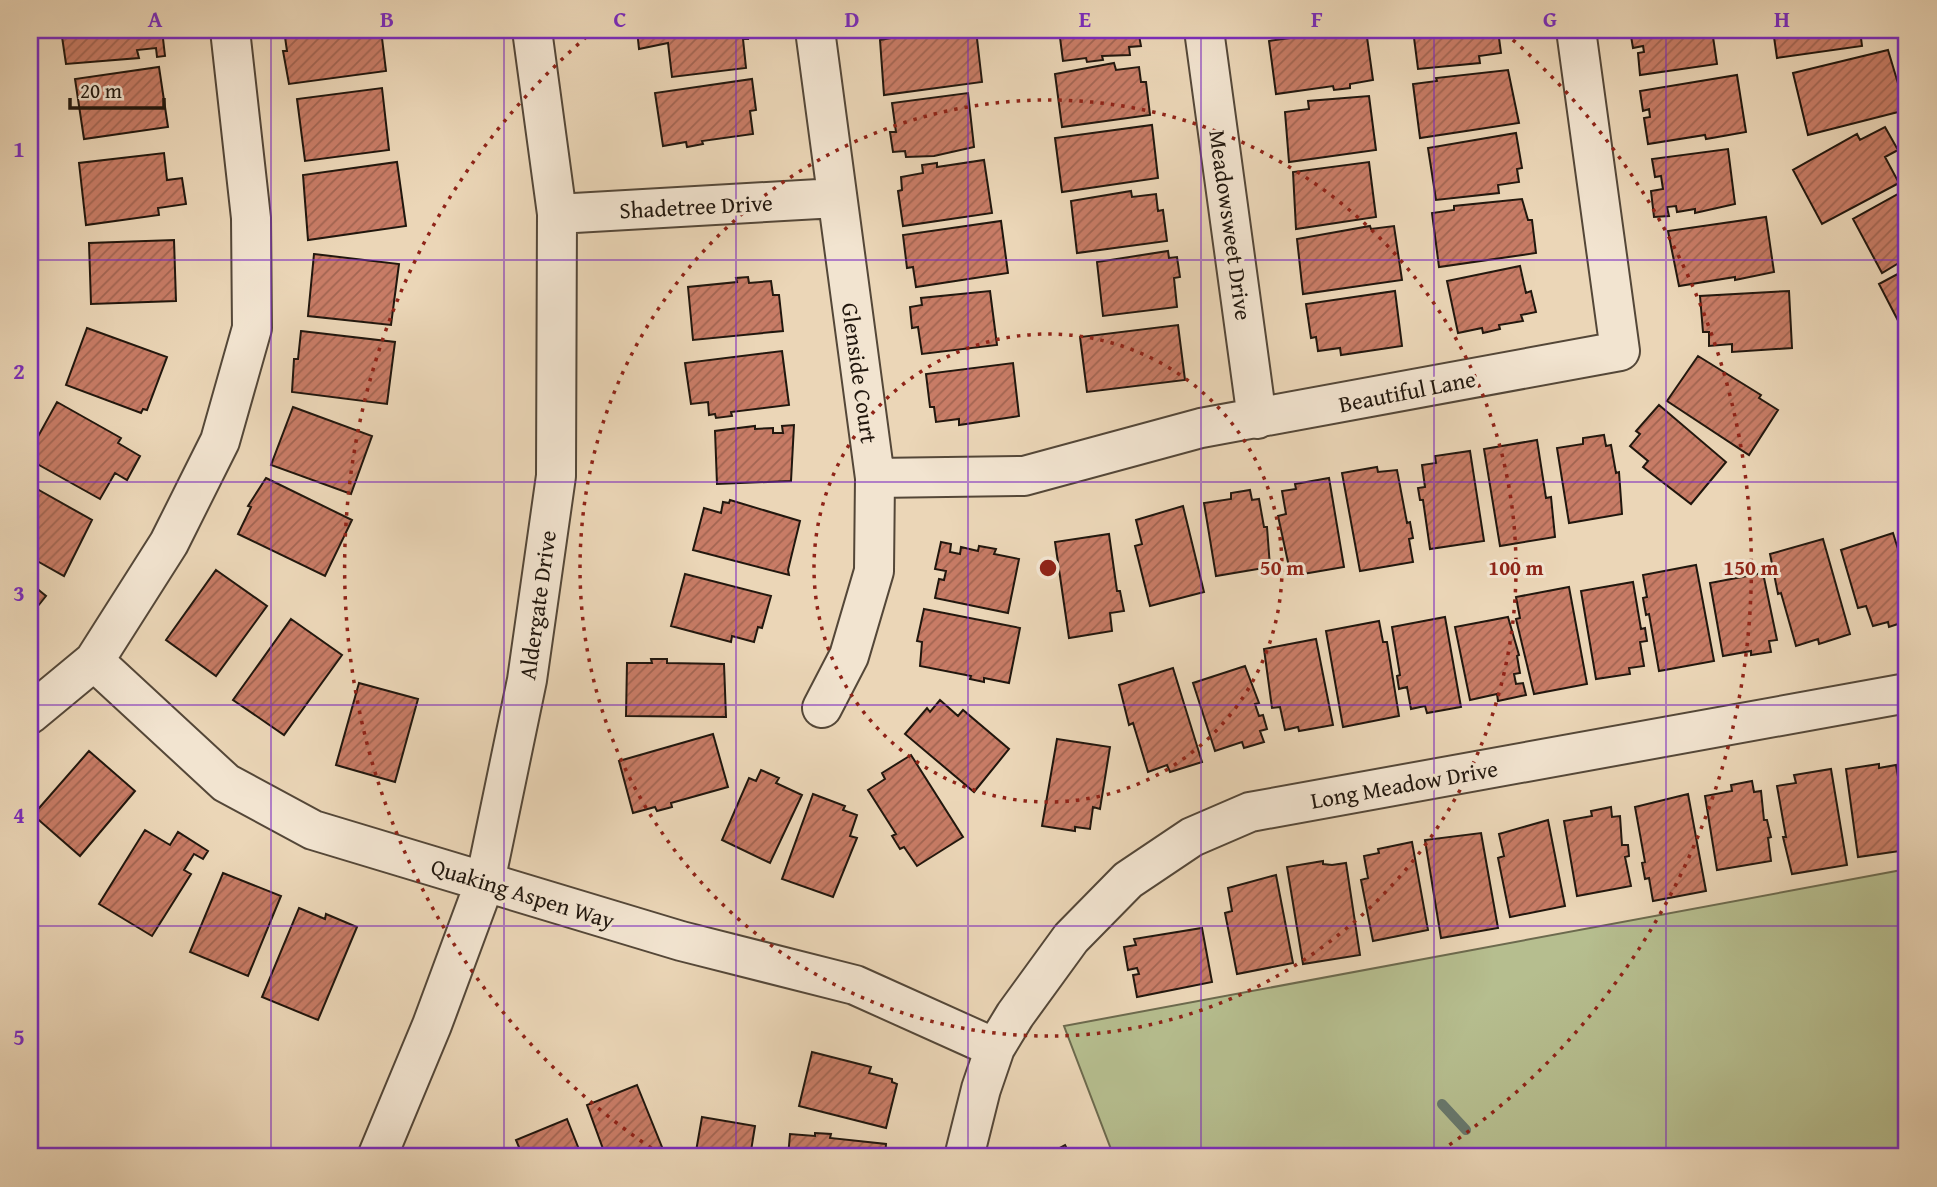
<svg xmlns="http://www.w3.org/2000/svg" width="1937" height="1187" viewBox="0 0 1937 1187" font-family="'Gentium Book Plus',serif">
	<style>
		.grass { fill: #b6be8f; stroke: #6c6a4e; stroke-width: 2 }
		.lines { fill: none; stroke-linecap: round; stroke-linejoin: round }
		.stream { stroke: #68786d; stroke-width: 10 }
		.building { fill: url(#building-hatch); stroke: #21170e; stroke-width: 2 }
		.minor-casing { stroke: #544738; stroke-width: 42 }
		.minor { stroke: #f2e4d0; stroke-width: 38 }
		.grid { fill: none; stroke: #7b2cbf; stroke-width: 2; stroke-opacity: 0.55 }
		.ring { fill: none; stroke: #8f2418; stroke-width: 3.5; stroke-dasharray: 3.5 7 }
		.labels { text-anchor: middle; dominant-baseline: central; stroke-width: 6; stroke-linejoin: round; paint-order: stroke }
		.street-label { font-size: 23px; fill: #21170e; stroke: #f2e4d0 }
		.centre { fill: #8f2418; stroke: #f2e4d0; stroke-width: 3.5 }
		.ring-label { font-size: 21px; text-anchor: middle; font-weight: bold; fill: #8f2418; stroke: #f2e4d0; stroke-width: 6; stroke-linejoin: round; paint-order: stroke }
		.neatline { fill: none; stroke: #7b2cbf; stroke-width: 2.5 }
		.grid-label { font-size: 23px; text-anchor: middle; font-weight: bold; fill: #7b2cbf }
	</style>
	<defs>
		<pattern id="building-hatch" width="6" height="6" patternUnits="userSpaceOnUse" patternTransform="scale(1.75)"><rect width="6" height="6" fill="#c87c66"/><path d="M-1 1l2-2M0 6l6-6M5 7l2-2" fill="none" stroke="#a26552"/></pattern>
	</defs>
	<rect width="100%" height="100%" fill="#ebd6b7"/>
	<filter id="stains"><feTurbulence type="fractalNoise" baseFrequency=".00286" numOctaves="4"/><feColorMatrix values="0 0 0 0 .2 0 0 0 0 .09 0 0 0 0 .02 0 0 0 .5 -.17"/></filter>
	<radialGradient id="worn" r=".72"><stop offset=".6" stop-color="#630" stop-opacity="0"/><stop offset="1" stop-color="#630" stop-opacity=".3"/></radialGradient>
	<path class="grass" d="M1907 869V1157H1114L1064 1026Z"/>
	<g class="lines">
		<path class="stream" d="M1442 1104 1466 1130"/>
	</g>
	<path class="building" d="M61 30H162L165 56 157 57 156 48 137 50 139 58 66 64Z
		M284 30H381L386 71 289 84 283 51H287Z
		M637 30H747L748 39H743L746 68 672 77 668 43 639 49Z
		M936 30H976L982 82 884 95 880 40Z
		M1059 30H1138L1141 46 1129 47 1130 55 1102 56 1103 60 1087 62 1086 58 1063 61Z
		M1349 30H1366L1373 80 1350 84V88L1334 90 1333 86 1276 94 1269 41Z
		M1413 30H1503L1504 37 1499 38 1501 53 1479 56 1480 63 1418 69Z
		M1630 30H1712L1717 64 1640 75 1638 53 1644 52 1643 46 1633 48Z
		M1773 30H1860L1862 46 1777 58Z
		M1888 50 1906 110 1808 135 1793 73Z
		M1114 63 1116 70 1139 67 1141 82H1146L1150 115 1062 127 1055 74Z
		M159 67 168 127 84 139 75 79Z
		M1508 70 1519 123 1420 138 1413 84 1437 81 1436 78Z
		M1737 75 1746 132 1706 139 1705 135 1648 144 1644 118 1650 117 1649 109 1643 111 1640 91Z
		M752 79 756 110 750 111 753 134 702 141 703 144 687 147 686 142 663 146 655 93Z
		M382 88 389 150 305 161 297 99Z
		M968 93 974 147 934 156 906 157 905 151 893 152 890 132H896L892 103Z
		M1369 96 1376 150 1289 162 1285 112 1309 109 1308 101Z
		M1152 125 1158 178 1062 192 1055 138Z
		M1885 127 1898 150 1885 157 1899 183 1822 224 1793 170 1857 134 1860 140Z
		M1516 133 1522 168 1517 169 1519 182 1498 185 1499 193 1436 200 1428 148Z
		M1728 149 1735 204 1695 213V209L1677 212 1676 206 1667 207 1669 216 1654 217 1651 191 1663 189 1661 176 1655 177 1652 159Z
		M164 153 167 180 182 178 186 204 158 208 159 215 86 225 79 163Z
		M984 160 992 213 903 226 898 191 902 190 901 177 923 173 922 165 937 163V167Z
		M397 162 406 226 308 240 303 175Z
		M1369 162 1376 217 1296 229 1293 172Z
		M1907 189V258L1882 273 1853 219Z
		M1131 191 1132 197 1156 194 1158 211 1163 210 1167 241 1077 253 1071 201Z
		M1522 199 1528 220H1532L1536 253 1439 267 1432 213 1454 210V206Z
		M1766 217 1774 272 1735 280V277L1679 286 1668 231Z
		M1001 221 1008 273 916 287 913 267 907 268 903 235Z
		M1370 226 1371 229 1394 226 1402 280 1303 294 1297 239Z
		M174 240 176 301 91 304 89 243Z
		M1168 251 1169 258 1177 257 1180 277 1174 278 1177 307 1103 316 1097 262Z
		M314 254 399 264 391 325 308 316Z
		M1520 266 1526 293 1531 291 1536 312 1521 315 1523 321 1499 325 1500 329 1483 333 1482 328 1458 333 1447 281Z
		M1907 269V338L1879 284Z
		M748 277 749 283 771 281 773 295H779L783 331 693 340 688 287 737 282 736 278Z
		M990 291 997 345 922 354 918 327 912 328 910 307 922 305 921 298Z
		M1395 291 1402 346 1341 355 1340 348 1318 351 1316 337 1311 338 1306 304Z
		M1789 291 1792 348 1732 352V344L1709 346V332H1703L1700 296Z
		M1178 325 1185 380 1087 392 1080 337Z
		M87 328 167 357 147 410 143 409 141 413 66 385Z
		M301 331 395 342 387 404 292 392 294 359H298Z
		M782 351 789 405 731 412 732 416 716 418 715 414 709 415 708 402 691 404 685 363Z
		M1698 356 1761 395 1759 398 1778 410 1749 455 1667 401Z
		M1013 363 1019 416 959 425V419L936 422 934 407H930L926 374Z
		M57 402 121 438 118 443 140 456 127 480 115 473 100 499 30 460V451Z
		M1659 405 1726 462 1691 504 1643 467 1648 461 1630 446 1640 434 1636 431Z
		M293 407 372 436 351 494 271 465Z
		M794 425 791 481 717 484 715 431 755 426V429L773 428V433H783L782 426Z
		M1604 435 1606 446 1611 445 1616 473 1619 472 1622 514 1569 523 1557 448 1583 444V438Z
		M1537 440 1546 498 1551 497 1555 537 1500 546 1484 449Z
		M1470 451 1484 541 1430 549 1423 500H1420L1418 488 1425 487 1422 465 1436 463 1435 456Z
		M1377 467 1378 472 1397 470 1407 523 1410 522 1413 538 1409 539 1413 562 1360 571 1342 473Z
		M266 478 352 520 325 576 238 534 251 507 248 506Z
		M1329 478 1344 567 1291 576 1278 516 1286 514 1282 491 1296 489 1295 484Z
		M30 485 92 520 64 576 30 557Z
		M1250 490 1252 500 1259 499 1264 527H1267L1270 567 1216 576 1204 503 1231 499V493Z
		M730 500 800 521 788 570 789 575 693 550 704 508 721 513 723 502 729 503Z
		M1183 506 1204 592 1150 606 1135 546 1142 544 1136 520Z
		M1893 533 1907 578V621L1889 627 1888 622 1873 626 1866 606 1858 608 1841 550Z
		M1109 534 1117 591H1120L1124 611 1110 613 1112 631 1069 638 1055 542Z
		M1823 539 1850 634 1819 644 1818 639 1796 646 1781 593 1778 594 1770 554Z
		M941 542 951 544 950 552 960 554 961 547 978 551 979 546 996 549 994 554 1019 559 1008 613 935 598 939 579 944 580 946 571 935 569Z
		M1696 565 1714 661 1659 671 1649 614 1646 615 1643 598 1647 597 1643 575Z
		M216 570 267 606 216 676 166 640Z
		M1763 573 1777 640 1769 641 1771 652 1751 655V651L1723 656 1710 583Z
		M685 574 771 596 762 628 758 627 754 642 732 636 731 642 671 626Z
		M1633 582 1641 629 1645 628 1647 641 1640 642 1644 666 1629 668 1630 674 1596 679 1581 591Z
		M30 583 46 596 30 616Z
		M1569 587 1587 684 1534 694 1516 619 1520 618 1516 597Z
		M924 609 1020 628 1009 683 984 678V682L970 679 971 676 920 666 922 642 917 641Z
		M1445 617 1461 707 1427 713 1425 706 1411 709 1407 687 1399 689 1397 676 1400 675 1392 627Z
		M1508 617 1519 655 1517 656 1520 673 1514 674 1516 684 1523 683 1526 695 1498 701 1497 694 1470 700 1455 627Z
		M291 619 342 655 284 735 233 700Z
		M1379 621 1383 642H1387L1399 716 1343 727 1326 631Z
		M1316 639 1333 725 1299 731 1298 727 1285 730 1280 707 1272 708 1264 649Z
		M651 659H667V663L724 664 726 717 626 716 627 663H652Z
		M1245 666 1259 703 1255 704 1259 716 1263 715 1267 729 1260 731 1264 742 1244 748 1242 742 1215 751 1193 683Z
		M1173 668 1202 762 1170 772 1167 765 1148 772 1133 723 1129 725 1119 685Z
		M359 683 418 699 395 782 336 765Z
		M940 700 958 716 963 710 1009 749 974 792 905 734 927 708 930 712Z
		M713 734 728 787 671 803 672 807 657 811 655 807 633 813 619 761Z
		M1057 739 1110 747 1100 809 1093 807 1090 829 1075 827V831L1042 826Z
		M89 751 135 791 80 856 33 815Z
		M911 755 963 837 917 866 904 847 900 849 892 836 896 834 868 790 885 779 882 773Z
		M1879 764V768L1896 765 1901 794 1906 793 1907 850 1858 857 1846 769Z
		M1831 769 1847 865 1792 874 1783 837H1786L1777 786 1796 783 1794 775Z
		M761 770 779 778 776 783 802 795 770 863 722 840 749 778 756 781Z
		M1752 781 1754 792 1761 791 1764 820H1767L1771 837 1768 838 1771 861 1717 870 1705 796 1732 791 1731 785Z
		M813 794 845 806 843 810 857 815 850 836 857 838 833 897 782 879Z
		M1688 794 1706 891 1653 901 1649 878 1645 879 1642 863 1645 862 1635 807Z
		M1611 807 1612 817 1620 816 1622 845H1628L1629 856 1625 857 1631 886 1577 896 1564 821 1592 816 1591 811Z
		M1548 820 1565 906 1510 917 1498 858 1504 856 1499 834Z
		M145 830 170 845 178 832 208 851 203 859 194 854 184 870 191 874 152 936 99 904Z
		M1481 833 1498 928 1441 938 1425 840Z
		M1412 842 1428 930 1373 941 1361 880 1368 878 1364 856 1379 853 1378 849Z
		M1323 861V864L1332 865 1346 863 1360 955 1303 964 1287 867Z
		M223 873 281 896 248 976 190 952Z
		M1276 875 1293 963 1237 974 1225 913 1232 911 1228 888Z
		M299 908 325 919 326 914 357 927 318 1020 262 997Z
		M1202 928 1212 982 1137 997 1133 975 1139 974 1137 968 1128 970 1124 947 1136 945 1134 939Z
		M812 1052 871 1067 869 1073 892 1079V1082L897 1084 886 1128 799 1106Z
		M637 1085 666 1157H606L587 1105Z
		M702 1117 755 1126 750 1157H695Z
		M567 1119 582 1157H523L516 1140Z
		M815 1133 831 1134 830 1138 886 1144 885 1157H788L790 1134 815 1136Z
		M1065 1145 1071 1157H1043Z"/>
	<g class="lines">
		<defs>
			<path id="minor" d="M815 30 875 478 874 571 849 656 822 708
				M1204 30 1257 419
				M557 214 836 198
				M875 478 1024 476 1201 428 1620 351 1576 30
				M94 661 226 783 313 830 681 941 855 985 995 1048
				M30 714 94 661 169 543 220 441 252 328 251 218 230 30
				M377 1157 432 1025 485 882 527 680 556 476 557 214 532 30
				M964 1157 981 1089 995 1048 1015 1015 1071 938 1128 880 1192 837 1250 812 1907 693"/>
		</defs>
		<use href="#minor" class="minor-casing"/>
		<use href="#minor" class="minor"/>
	</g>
	<path class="grid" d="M271 30V1157M504 30V1157M736 30V1157M968 30V1157M1201 30V1157M1434 30V1157M1666 30V1157M30 260H1907M30 482H1907M30 705H1907M30 926H1907"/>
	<g class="ring">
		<circle cx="1048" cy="568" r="234"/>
		<circle cx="1048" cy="568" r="468"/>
		<path d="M660 1154A703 703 0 0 1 591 33M1505 33A703 703 0 0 1 1436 1154"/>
	</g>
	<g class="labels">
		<g class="street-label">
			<text transform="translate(696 206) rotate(-3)">Shadetree Drive</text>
			<text transform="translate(1231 225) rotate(82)">Meadowsweet Drive</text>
			<text transform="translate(860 373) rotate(82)">Glenside Court</text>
			<text transform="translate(1407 391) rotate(-11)">Beautiful Lane</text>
			<text transform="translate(537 605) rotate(-82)">Aldergate Drive</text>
			<text transform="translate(1404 784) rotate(-10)">Long Meadow Drive</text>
			<text transform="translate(523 893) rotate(17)">Quaking Aspen Way</text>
		</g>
	</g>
	<circle cx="1048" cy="568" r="10" class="centre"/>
	<g class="ring-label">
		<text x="1282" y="575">50 m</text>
		<text x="1516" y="575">100 m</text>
		<text x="1751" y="575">150 m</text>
	</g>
	<rect width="1937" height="1187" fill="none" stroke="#ebd6b7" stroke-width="77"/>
	<path d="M70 98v10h94v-10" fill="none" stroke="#21170e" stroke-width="3.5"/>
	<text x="80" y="98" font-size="21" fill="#21170e" stroke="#f2e4d0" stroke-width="5" paint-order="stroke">20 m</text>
	<rect x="38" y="38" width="1860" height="1110" class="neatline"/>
	<g class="grid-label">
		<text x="155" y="27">A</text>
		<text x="387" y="27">B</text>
		<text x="620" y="27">C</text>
		<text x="852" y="27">D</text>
		<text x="1085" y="27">E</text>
		<text x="1317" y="27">F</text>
		<text x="1550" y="27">G</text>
		<text x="1782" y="27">H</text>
		<text x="19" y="157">1</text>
		<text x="19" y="379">2</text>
		<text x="19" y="601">3</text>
		<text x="19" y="823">4</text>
		<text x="19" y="1045">5</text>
	</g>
	<rect width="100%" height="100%" filter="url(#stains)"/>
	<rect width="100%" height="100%" fill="url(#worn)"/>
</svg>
